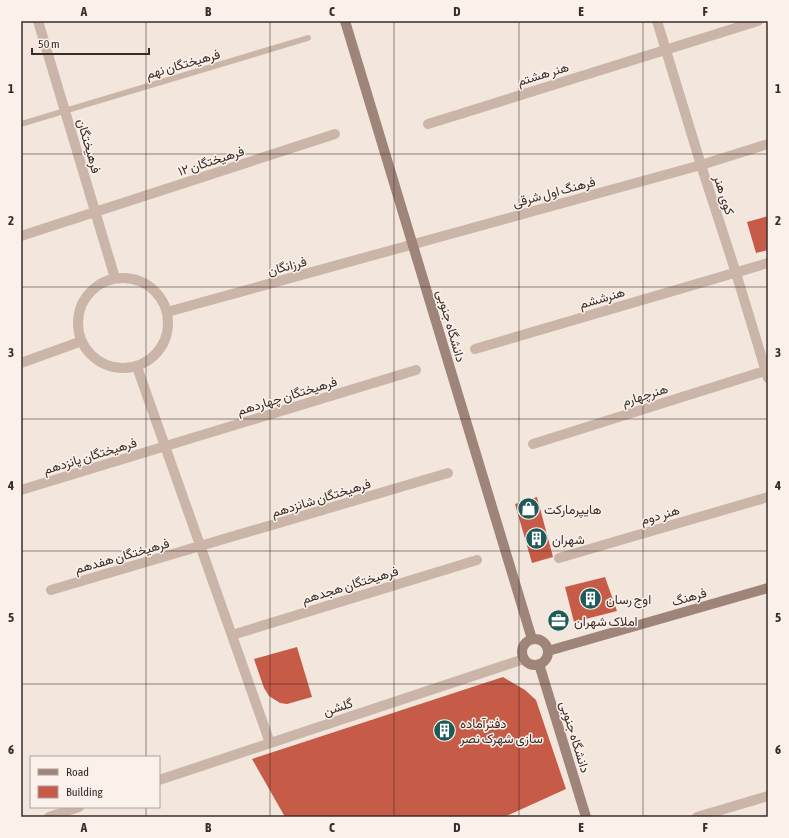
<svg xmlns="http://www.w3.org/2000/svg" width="789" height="838" viewBox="0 0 789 838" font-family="'Asap Condensed',Vazirmatn,sans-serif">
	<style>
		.building { fill: #c65b47 }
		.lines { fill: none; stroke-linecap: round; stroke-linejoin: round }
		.lane { stroke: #cbb5a9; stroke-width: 6 }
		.street { stroke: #cbb5a9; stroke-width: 10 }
		.secondary { stroke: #9f847a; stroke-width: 10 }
		.grid { fill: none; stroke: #382c29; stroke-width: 1; stroke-opacity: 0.55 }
		.labels { text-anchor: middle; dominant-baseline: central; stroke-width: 3; stroke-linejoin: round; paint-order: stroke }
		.street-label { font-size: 13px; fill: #382c29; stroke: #faf1ea }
		.poi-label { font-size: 13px; fill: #382c29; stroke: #faf1ea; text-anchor: start }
		.neatline { fill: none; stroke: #382c29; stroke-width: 1.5 }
		.grid-label { font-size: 13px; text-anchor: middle; font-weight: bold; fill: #382c29 }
	</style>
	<rect width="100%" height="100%" fill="#f3e7dd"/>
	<path class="building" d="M768 216V250L756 253 747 222Z
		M537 497 553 557 532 563 515 504Z
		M605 577 617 611 574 622 565 587Z
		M297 647 312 697 287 704 280 703 269 696 264 688 254 659Z
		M503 677 525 690 536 700 566 789 504 817H285L252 759Z"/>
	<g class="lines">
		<path class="lane" d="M21 124 308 38"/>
		<path class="street" d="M38 21 115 278
			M657 21 701 165 736 273 768 378
			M428 124 758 21
			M21 236 335 134
			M78 323a45 45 0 1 1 90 0a45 45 0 1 1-90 0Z
			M167 312 701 165 768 144
			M475 349 768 263
			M21 363 82 341
			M137 367 270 743
			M533 444 768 370
			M21 490 416 370
			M559 558 768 497
			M51 590 448 473
			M232 635 477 560
			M159 780 524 659
			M49 817 79 807
			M697 817 768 796"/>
		<path class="secondary" d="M345 21 532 639
			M522 652a13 13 0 1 1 26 0a13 13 0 1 1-26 0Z
			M548 651 768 588
			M539 664 586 817"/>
	</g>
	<path class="grid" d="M146 21V757M270 21V817M394 21V817M519 21V817M643 21V817M21 154H768M21 287H768M21 419H768M21 551H768M21 684H768M146 807V817"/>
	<defs>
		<symbol id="shop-disc" viewBox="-11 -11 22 22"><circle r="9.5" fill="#1e5a58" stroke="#faf1ea"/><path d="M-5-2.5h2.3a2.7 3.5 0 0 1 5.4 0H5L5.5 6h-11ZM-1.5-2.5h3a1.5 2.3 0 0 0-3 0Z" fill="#fff"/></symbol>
		<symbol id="building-disc" viewBox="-11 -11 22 22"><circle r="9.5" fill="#1e5a58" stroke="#faf1ea"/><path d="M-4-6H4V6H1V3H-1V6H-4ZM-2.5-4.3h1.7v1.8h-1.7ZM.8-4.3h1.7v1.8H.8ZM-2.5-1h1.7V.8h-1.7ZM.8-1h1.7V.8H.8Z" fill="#fff"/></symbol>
		<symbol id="office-disc" viewBox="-11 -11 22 22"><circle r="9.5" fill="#1e5a58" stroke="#faf1ea"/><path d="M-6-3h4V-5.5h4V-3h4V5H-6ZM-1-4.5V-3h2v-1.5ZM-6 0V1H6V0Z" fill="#fff"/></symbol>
	</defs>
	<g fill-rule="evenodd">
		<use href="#shop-disc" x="516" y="496" width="25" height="25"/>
		<use href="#building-disc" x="524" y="526" width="25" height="25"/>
		<use href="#building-disc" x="578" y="586" width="25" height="25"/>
		<use href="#office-disc" x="546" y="608" width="25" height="25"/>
		<use href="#building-disc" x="432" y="718" width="25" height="25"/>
	</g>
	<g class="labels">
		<g class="street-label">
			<text transform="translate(183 64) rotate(-16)">فرهیختگان نهم</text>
			<text transform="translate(543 74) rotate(-17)">هنر هشتم</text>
			<text transform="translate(89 146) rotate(74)">فرهیختگان</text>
			<text transform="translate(211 161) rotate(-18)">فرهیختگان ۱۲</text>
			<text transform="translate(554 192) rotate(-15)">فرهنگ اول شرقی</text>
			<text transform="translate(724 195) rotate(72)">کوی هنر</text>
			<text transform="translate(287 266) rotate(-15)">فرزانگان</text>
			<text transform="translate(602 298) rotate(-16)">هنرششم</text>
			<text transform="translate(451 326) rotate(74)">دانشگاه جنوبی</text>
			<text transform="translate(645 395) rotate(-17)">هنرچهارم</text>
			<text transform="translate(287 396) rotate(-17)">فرهیختگان چهاردهم</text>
			<text transform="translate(90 456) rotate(-17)">فرهیختگان پانزدهم</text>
			<text transform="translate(321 498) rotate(-17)">فرهیختگان شانزدهم</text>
			<text transform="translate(660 515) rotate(-16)">هنر دوم</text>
			<text transform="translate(122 556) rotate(-16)">فرهیختگان هفدهم</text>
			<text transform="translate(350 585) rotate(-17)">فرهیختگان هجدهم</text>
			<text transform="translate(689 597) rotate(-16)">فرهنگ</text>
			<text transform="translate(338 707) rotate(-18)">گلشن</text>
			<text transform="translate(575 737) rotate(73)">دانشگاه جنوبی</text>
		</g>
		<g class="poi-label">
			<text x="544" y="509">هایپرمارکت</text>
			<text x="552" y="539">شهران</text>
			<text x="606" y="599">اوج رسان</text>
			<text x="574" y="621">املاک شهران</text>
			<text x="460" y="723">دفترآماده<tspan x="460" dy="15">سازی شهرک نصر</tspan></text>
		</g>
	</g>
	<rect width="789" height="838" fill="none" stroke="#faf1ea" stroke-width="44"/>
	<rect x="30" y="756" width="130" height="52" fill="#faf1ea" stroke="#aca29d"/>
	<rect x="38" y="769" width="20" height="6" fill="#9f847a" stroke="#aca29d"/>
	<text x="66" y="776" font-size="12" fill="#382c29">Road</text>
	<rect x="38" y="786" width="20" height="12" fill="#c65b47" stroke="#aca29d"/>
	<text x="66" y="796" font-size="12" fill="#382c29">Building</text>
	<path d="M32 48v6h117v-6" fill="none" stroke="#382c29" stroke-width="2"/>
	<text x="38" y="48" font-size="12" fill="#382c29" stroke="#faf1ea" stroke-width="3" paint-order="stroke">50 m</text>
	<rect x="22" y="22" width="745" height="794" class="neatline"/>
	<g class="grid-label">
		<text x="84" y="16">A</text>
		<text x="208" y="16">B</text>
		<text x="332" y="16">C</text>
		<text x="457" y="16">D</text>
		<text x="581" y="16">E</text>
		<text x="705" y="16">F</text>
		<text x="11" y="93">1</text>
		<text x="778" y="93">1</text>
		<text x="11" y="225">2</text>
		<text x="778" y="225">2</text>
		<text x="11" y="357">3</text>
		<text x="778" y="357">3</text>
		<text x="11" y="490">4</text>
		<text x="778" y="490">4</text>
		<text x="11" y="622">5</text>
		<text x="778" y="622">5</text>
		<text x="11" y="754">6</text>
		<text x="778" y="754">6</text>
		<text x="84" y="832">A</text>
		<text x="208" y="832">B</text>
		<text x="332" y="832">C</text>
		<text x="457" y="832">D</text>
		<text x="581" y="832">E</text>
		<text x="705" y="832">F</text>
	</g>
</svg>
